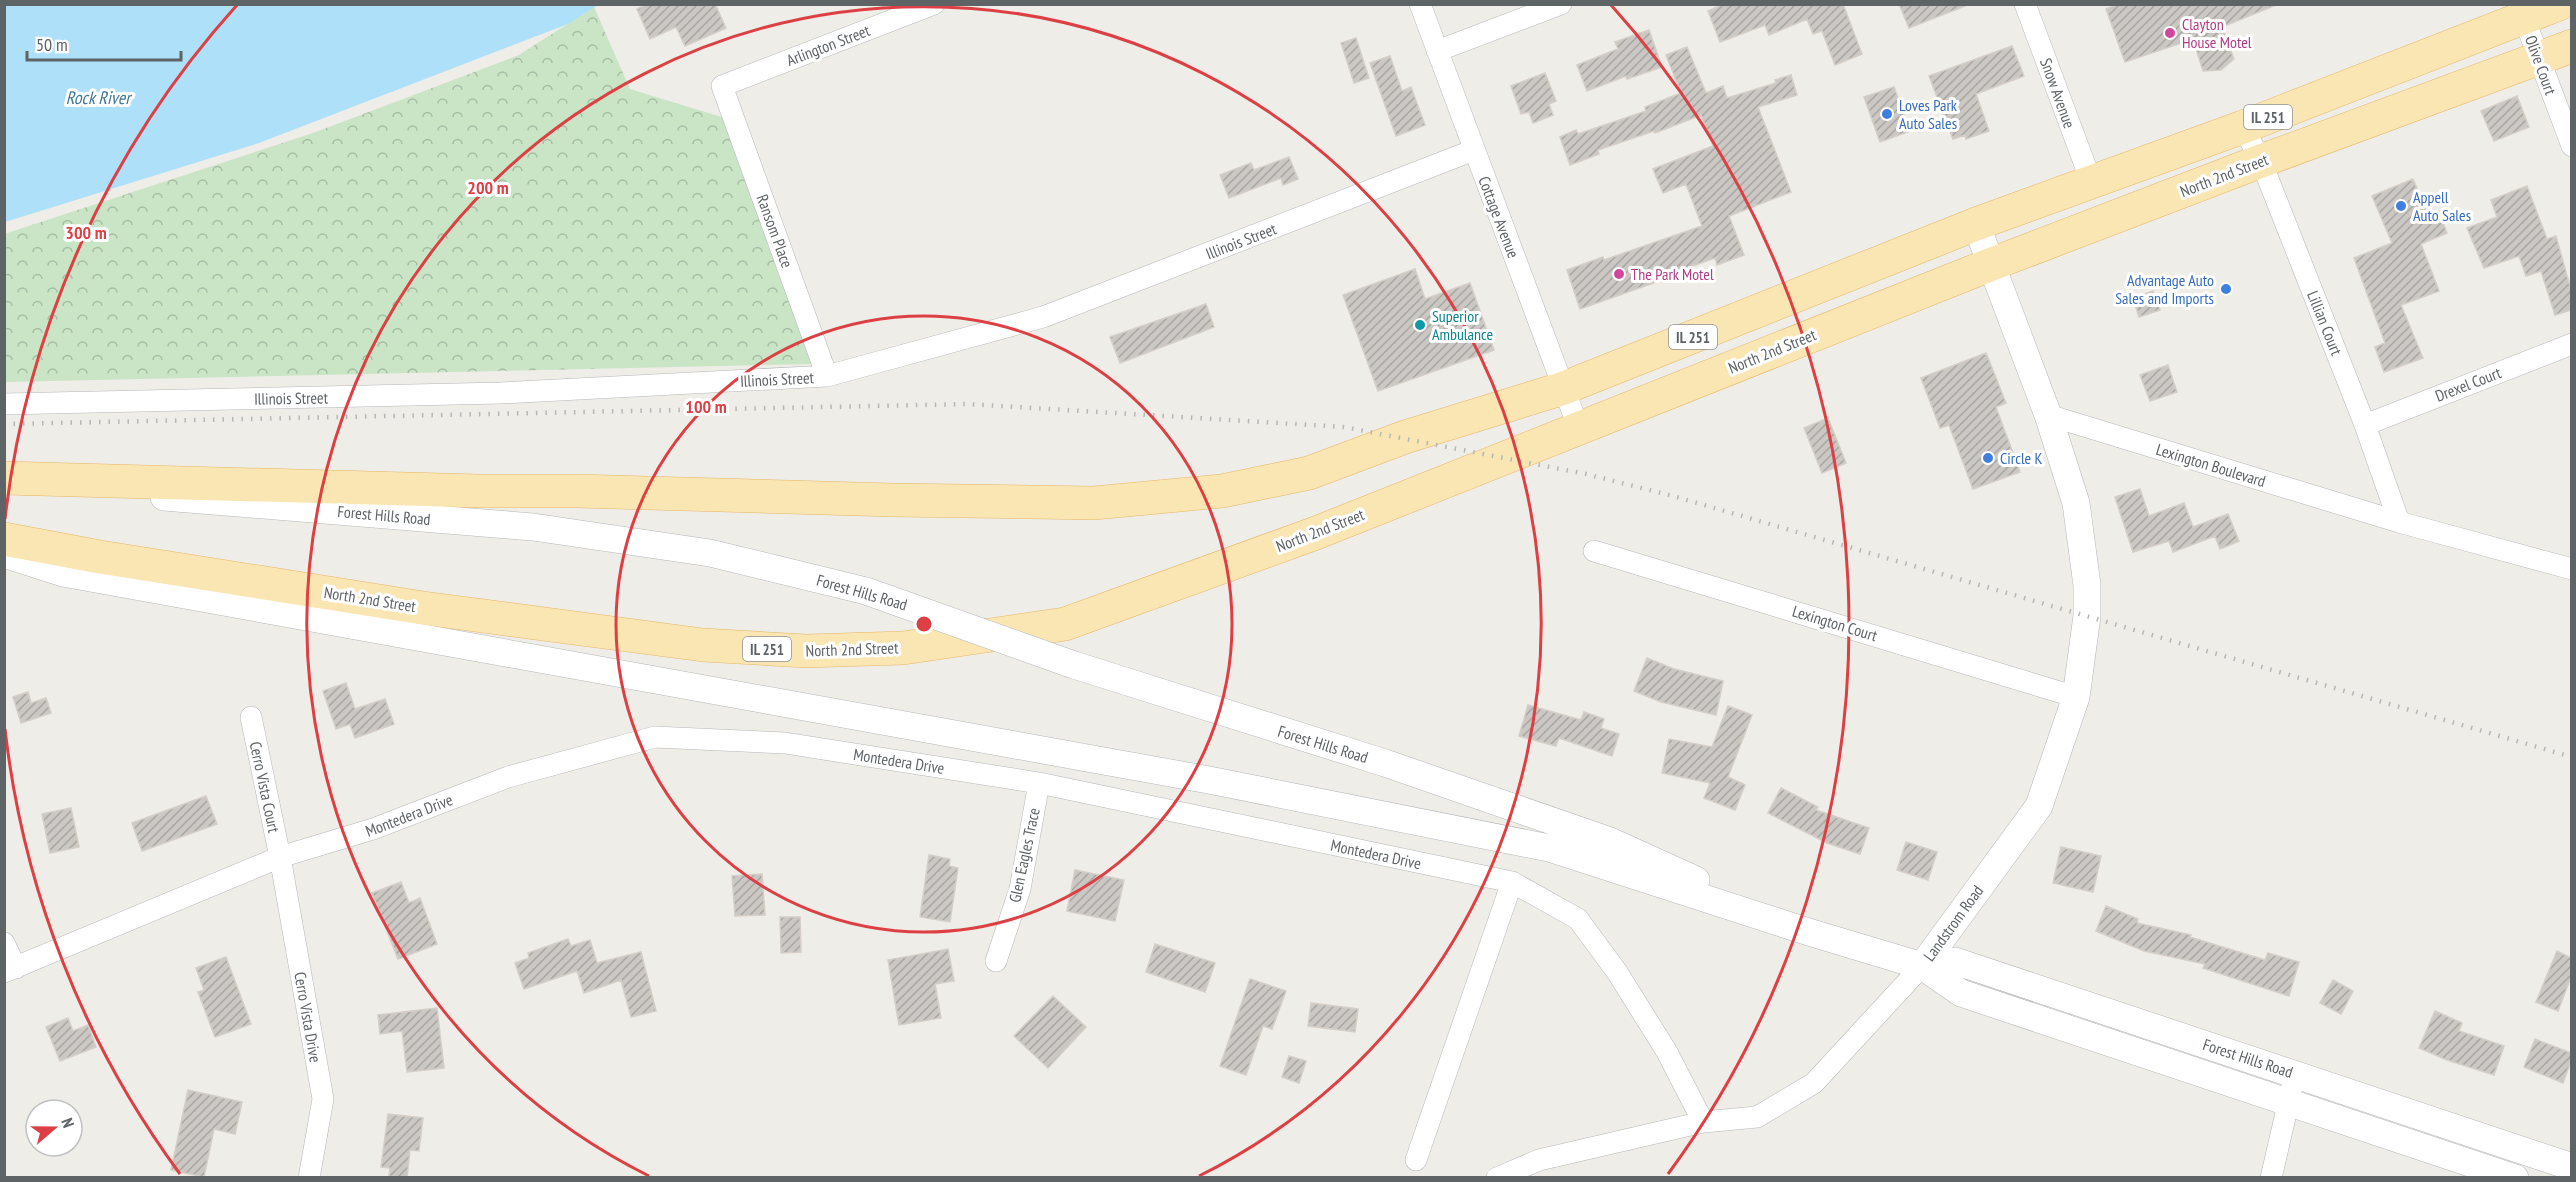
<svg xmlns="http://www.w3.org/2000/svg" width="2576" height="1182" viewBox="0 0 2576 1182" font-family="'PT Sans Narrow',sans-serif">
	<style>
		.forest { fill: url(#forest-crowns) }
		.water { fill: #aee0f9 }
		.building { fill: url(#building-hatch); stroke: #d4cec6; stroke-width: 1.5 }
		.lines { fill: none; stroke-linecap: round; stroke-linejoin: round }
		.minor-casing { stroke: #b4b7ba; stroke-width: 22 }
		.tertiary-casing { stroke: #b4b7ba; stroke-width: 28 }
		.primary-casing { stroke: #e7b668; stroke-width: 34 }
		.minor { stroke: #fff; stroke-width: 21 }
		.tertiary { stroke: #fff; stroke-width: 27 }
		.primary { stroke: #f9e6b2; stroke-width: 33 }
		.rail { stroke: #b5b6b6; stroke-width: 4.5; stroke-dasharray: 1.5 8; stroke-linecap: butt }
		.tertiary-bridge-casing { stroke: #b4b7ba; stroke-width: 28; stroke-linecap: butt }
		.tertiary-bridge { stroke: #fff; stroke-width: 27 }
		.ring { fill: none; stroke: #dd4044; stroke-width: 3 }
		.hotel-dot { fill: #d1479c; stroke: #fff; stroke-width: 2 }
		.shop-dot { fill: #3f7fe0; stroke: #fff; stroke-width: 2 }
		.culture-dot { fill: #0f9aa8; stroke: #fff; stroke-width: 2 }
		.labels { text-anchor: middle; dominant-baseline: central; stroke-width: 6; stroke-linejoin: round; paint-order: stroke }
		.shield { fill: #fff; stroke: #8e9294; stroke-width: 1.5 }
		.shield-label { font-size: 15px; font-weight: bold; fill: #5e6366 }
		.hotel-label { font-size: 16px; fill: #b23c85; stroke: #fff; text-anchor: start }
		.street-label { font-size: 16px; fill: #5e6366; stroke: #fff }
		.shop-label { font-size: 16px; fill: #366cbe; stroke: #fff; text-anchor: start }
		.culture-label { font-size: 16px; fill: #0d838f; stroke: #fff; text-anchor: start }
		.water-label { font-size: 18px; font-style: italic; fill: #479; stroke: #fff }
		.centre { fill: #dd4044; stroke: #fff; stroke-width: 3 }
		.ring-label { font-size: 18px; text-anchor: middle; font-weight: bold; fill: #dd4044; stroke: #fff; stroke-width: 6; stroke-linejoin: round; paint-order: stroke }
	</style>
	<defs>
		<pattern id="forest-crowns" width="20" height="18" patternUnits="userSpaceOnUse" patternTransform="scale(1.5)"><rect width="20" height="18" fill="#c9e5c6"/><path d="M2 6a3 3 0 1 1 6 0M12 15a3 3 0 1 1 6 0" fill="none" stroke="#a6bda5"/></pattern>
		<pattern id="building-hatch" width="6" height="6" patternUnits="userSpaceOnUse" patternTransform="scale(1.5)"><rect width="6" height="6" fill="#cbc8c4"/><path d="M-1 1l2-2M0 6l6-6M5 7l2-2" fill="none" stroke="#a8a6a3"/></pattern>
	</defs>
	<rect width="100%" height="100%" fill="#efede7"/>
	<path class="forest" d="M594 7 630 89 728 119 811 364 5 382 4 234 313 133 519 55Z"/>
	<path class="water" d="M5 4H598V5L568 24 259 143 5 222Z"/>
	<path class="building" d="M647 4H715L726 28 685 46 676 27 650 39 637 9Z
		M1724 4H1843L1862 54 1835 65 1822 31 1813 34 1807 19 1769 35 1765 25 1720 42 1708 11Z
		M1899 4H1965V6L1909 28Z
		M2119 4H2275L2276 5 2222 27 2234 59 2221 70 2203 71 2193 39 2125 62 2106 9Z
		M1649 30 1662 67 1627 79 1626 76 1587 91 1577 65 1618 49 1615 42Z
		M1356 38 1369 78 1354 83 1341 43Z
		M2012 46 2024 76 1976 94 1989 131 1966 139 1965 135 1953 139 1929 76Z
		M1687 47 1706 93 1723 86 1727 98 1776 83 1775 80 1791 75 1797 95 1758 107 1791 192 1729 216 1744 255 1717 265 1715 258 1658 278 1659 281 1580 309 1567 270 1603 257 1604 260 1702 226 1686 184 1663 193 1653 169 1713 146 1701 115 1655 133 1654 131 1598 150 1599 154 1570 165 1560 137 1576 130 1578 134 1646 111 1645 107 1681 93 1666 55Z
		M1390 56 1402 91 1411 87 1425 125 1396 136 1370 63Z
		M1545 73 1556 101 1549 104 1553 115 1533 123 1529 112 1521 114 1511 86Z
		M1894 87 1910 131 1880 142 1864 97Z
		M2517 96 2529 127 2494 141 2481 111Z
		M1289 157 1298 179 1283 185 1281 178 1229 198 1220 175 1251 163 1254 170Z
		M2413 179 2430 219 2440 215 2447 233 2421 244 2439 291 2401 305 2423 358 2384 372 2375 347 2385 343 2354 258 2392 243 2372 196Z
		M2527 186 2547 239 2556 236 2571 290V310L2555 315 2541 271 2526 276 2519 256 2484 268 2467 228 2497 217 2491 200Z
		M1415 269 1425 299 1470 283 1494 350 1378 391 1343 295Z
		M2153 291 2160 310 2139 317 2133 298Z
		M1206 304 1214 327 1120 363 1110 337Z
		M1986 353 2006 403 1996 407 2020 472 1973 489 1949 425 1940 428 1921 378Z
		M2168 365 2177 392 2150 401 2140 375Z
		M1828 418 1846 463 1822 473 1804 428Z
		M2140 489 2149 516 2184 503 2193 527 2228 514 2239 541 2220 549 2215 536 2173 552 2169 541 2133 552 2115 497Z
		M1647 658 1674 669 1723 681 1716 715 1661 702 1634 691Z
		M346 683 355 709 385 699 394 724 355 738 350 724 336 729 323 691Z
		M28 692 31 703 46 698 51 713 21 723 13 697Z
		M1528 705 1581 720 1584 712 1604 719 1601 728 1619 734 1612 756 1559 738 1556 746 1519 736Z
		M1728 706 1752 715 1728 777 1745 785 1735 810 1704 798 1710 783 1662 773 1669 739 1712 747Z
		M1781 788 1818 807 1816 810 1869 828 1860 854 1827 843 1768 813Z
		M206 796 217 824 142 851 132 823Z
		M71 808 79 847 50 853 42 814Z
		M1906 842 1937 852 1928 880 1897 870Z
		M2061 847 2101 856 2093 892 2053 883Z
		M929 855 950 859 949 866 958 868 950 922 920 917Z
		M1075 870 1124 880 1115 921 1067 911Z
		M762 874 765 915 735 916 732 876Z
		M401 882 409 903 420 898 437 944 398 959 372 893Z
		M2106 906 2138 919 2137 923 2191 935 2190 937 2265 960 2268 953 2299 962 2289 996 2203 968 2205 964 2144 951 2096 931Z
		M780 917H800L801 952 781 953Z
		M568 939 571 946 590 940 597 963 641 952 656 1011 631 1017 621 980 584 993 577 971 524 989 515 963 529 958 528 953Z
		M1155 944 1215 963 1205 992 1146 972Z
		M948 949 954 981 935 984 941 1018 899 1025 888 960Z
		M2557 951 2571 958V977L2558 1011 2536 1002Z
		M226 957 251 1024 215 1037 198 992 204 990 196 968Z
		M1250 979 1286 991 1272 1029 1263 1026 1246 1075 1220 1066Z
		M2333 980 2353 991 2341 1014 2320 1003Z
		M1053 996 1086 1027 1048 1068 1014 1036Z
		M1311 1003 1358 1009 1355 1032 1308 1026Z
		M437 1008 444 1068 407 1072 402 1031 380 1034 378 1015Z
		M2435 1011 2462 1023 2459 1031 2504 1046 2494 1075 2447 1060 2419 1048Z
		M68 1018 73 1031 88 1025 96 1047 60 1061 46 1027Z
		M2535 1039 2571 1053V1061L2563 1083 2524 1067Z
		M1289 1056 1306 1061 1299 1083 1282 1077Z
		M188 1090 242 1102 235 1134 214 1129 204 1177 171 1170Z
		M388 1114 423 1118 419 1151 410 1150 407 1178 389 1176 390 1168 381 1167Z"/>
	<g class="lines">
		<defs>
			<path id="minor" d="M1420 4 1579 429
				M2025 4 2091 181
				M2524 18 2572 146
				M1437 51 1561 4
				M2243 127 2261 161 2365 425 2399 522
				M827 376 722 86 934 4
				M4 404 501 393 827 376 1043 317 1474 150
				M2048 415 2399 522 2572 569
				M2365 425 2572 344
				M1594 551 2076 697
				M251 717 280 857 323 1099 309 1178
				M4 943 16 968
				M996 961 1020 889 1039 783
				M4 972 280 857 373 829 508 777 655 737 785 743 1039 783 1512 882 1578 919 1617 972 1667 1052 1703 1122
				M1416 1160 1512 882
				M1497 1178 1539 1160 1703 1122 1757 1117 1814 1083 1922 966
				M2271 1178 2295 1074"/>
			<path id="tertiary" d="M164 497 533 527 710 553 866 591
				M4 554 63 573 1209 780 1549 848 1812 933 1922 966 1961 993 2515 1178
				M1074 665 1385 763 1610 841 1696 880
				M1922 966 2039 806 2076 697 2087 616V585L2076 503 2048 415 1976 224
				M1922 966 1955 961 2572 1167"/>
			<path id="primary" d="M4 478 479 491H577L893 500 1094 503 1222 491 1309 473 1405 437 1564 388 1976 224 2243 127 2559 4
				M4 539 100 557 423 608 703 645 806 651 903 648 1065 624 1316 533 1992 264 2261 161 2572 46"/>
		</defs>
		<use href="#minor" class="minor-casing"/>
		<use href="#tertiary" class="tertiary-casing"/>
		<use href="#primary" class="primary-casing"/>
		<use href="#minor" class="minor"/>
		<use href="#tertiary" class="tertiary"/>
		<use href="#primary" class="primary"/>
		<path class="rail" d="M4 424 968 404 1344 427 1586 474 1673 496 2572 757"/>
		<defs>
			<path id="tertiary-bridge" d="M866 591 1074 665"/>
		</defs>
		<use href="#tertiary-bridge" class="tertiary-bridge-casing"/>
		<use href="#tertiary-bridge" class="tertiary-bridge"/>
	</g>
	<g class="ring">
		<circle cx="924" cy="624" r="308"/>
		<path d="M649 1176A617 617 0 1 1 1199 1176"/>
		<path d="M180 1174A925 925 0 0 1 5 729M5 519A925 925 0 0 1 237 5M1611 5A925 925 0 0 1 1668 1174"/>
	</g>
	<g class="hotel-dot">
		<circle cx="2170" cy="33" r="6"/>
		<circle cx="1619" cy="274" r="6"/>
	</g>
	<g class="shop-dot">
		<circle cx="1887" cy="114" r="6"/>
		<circle cx="2401" cy="206" r="6"/>
		<circle cx="2226" cy="289" r="6"/>
		<circle cx="1988" cy="458" r="6"/>
	</g>
	<circle class="culture-dot" cx="1420" cy="325" r="6"/>
	<g class="labels">
		<g class="shield">
			<rect x="2244" y="105" width="48" height="24" rx="4.5"/>
			<rect x="1669" y="325" width="48" height="24" rx="4.5"/>
			<rect x="743" y="637" width="48" height="24" rx="4.5"/>
		</g>
		<g class="shield-label">
			<text x="2268" y="117">IL 251</text>
			<text x="1693" y="337">IL 251</text>
			<text x="767" y="649">IL 251</text>
		</g>
		<g class="hotel-label">
			<text x="2182" y="24">Clayton<tspan x="2182" dy="18">House Motel</tspan></text>
			<text x="1631" y="274">The Park Motel</text>
		</g>
		<g class="street-label">
			<text transform="translate(828 45) rotate(-21)">Arlington Street</text>
			<text transform="translate(2541 65) rotate(70)">Olive Court</text>
			<text transform="translate(2058 93) rotate(70)">Snow Avenue</text>
			<text transform="translate(2224 175) rotate(-21)">North 2nd Street</text>
			<text transform="translate(1499 217) rotate(69)">Cottage Avenue</text>
			<text transform="translate(775 231) rotate(70)">Ransom Place</text>
			<text transform="translate(1241 241) rotate(-21)">Illinois Street</text>
			<text transform="translate(2325 323) rotate(68)">Lillian Court</text>
			<text transform="translate(1772 351) rotate(-22)">North 2nd Street</text>
			<text transform="translate(777 379) rotate(-3)">Illinois Street</text>
			<text transform="translate(2468 384) rotate(-21)">Drexel Court</text>
			<text transform="translate(291 398) rotate(-1)">Illinois Street</text>
			<text transform="translate(2211 465) rotate(17)">Lexington Boulevard</text>
			<text transform="translate(384 515) rotate(5)">Forest Hills Road</text>
			<text transform="translate(1320 530) rotate(-21)">North 2nd Street</text>
			<text transform="translate(862 592) rotate(16)">Forest Hills Road</text>
			<text transform="translate(370 599) rotate(9)">North 2nd Street</text>
			<text transform="translate(1835 623) rotate(17)">Lexington Court</text>
			<text transform="translate(852 649) rotate(-2)">North 2nd Street</text>
			<text transform="translate(1323 744) rotate(17)">Forest Hills Road</text>
			<text transform="translate(899 761) rotate(9)">Montedera Drive</text>
			<text transform="translate(265 787) rotate(78)">Cerro Vista Court</text>
			<text transform="translate(409 815) rotate(-21)">Montedera Drive</text>
			<text transform="translate(1376 854) rotate(12)">Montedera Drive</text>
			<text transform="translate(1024 855) rotate(-78)">Glen Eagles Trace</text>
			<text transform="translate(1953 923) rotate(-54)">Landstrom Road</text>
			<text transform="translate(308 1017) rotate(80)">Cerro Vista Drive</text>
			<text transform="translate(2248 1058) rotate(18)">Forest Hills Road</text>
		</g>
		<g class="shop-label">
			<text x="1899" y="105">Loves Park<tspan x="1899" dy="18">Auto Sales</tspan></text>
			<text x="2413" y="197">Appell<tspan x="2413" dy="18">Auto Sales</tspan></text>
			<text x="2214" y="280" text-anchor="end">Advantage Auto<tspan x="2214" dy="18">Sales and Imports</tspan></text>
			<text x="2000" y="458">Circle K</text>
		</g>
		<g class="culture-label">
			<text x="1432" y="316">Superior<tspan x="1432" dy="18">Ambulance</tspan></text>
		</g>
		<g class="water-label">
			<text x="98" y="97">Rock River</text>
		</g>
	</g>
	<circle cx="924" cy="624" r="9" class="centre"/>
	<g class="ring-label">
		<text x="488" y="194">200 m</text>
		<text x="86" y="239">300 m</text>
		<text x="706" y="413">100 m</text>
	</g>
	<rect width="2576" height="1182" fill="none" stroke="#5e6366" stroke-width="12"/>
	<g transform="translate(54 1128) rotate(70)"><circle r="28" fill="#ffffff" stroke="#bfc1c2" stroke-width="1.5"/>
	<path d="M0-4.5L10 22L0 15L-10 22Z" fill="#dd4044"/>
	<text y="-9" font-size="16" font-weight="bold" text-anchor="middle" fill="#5e6366">N</text>
	</g>
	<path d="M27 51v9h154v-9" fill="none" stroke="#5e6366" stroke-width="3"/>
	<text x="36" y="51" font-size="18" fill="#5e6366" stroke="#ffffff" stroke-width="4.5" paint-order="stroke">50 m</text>
</svg>
